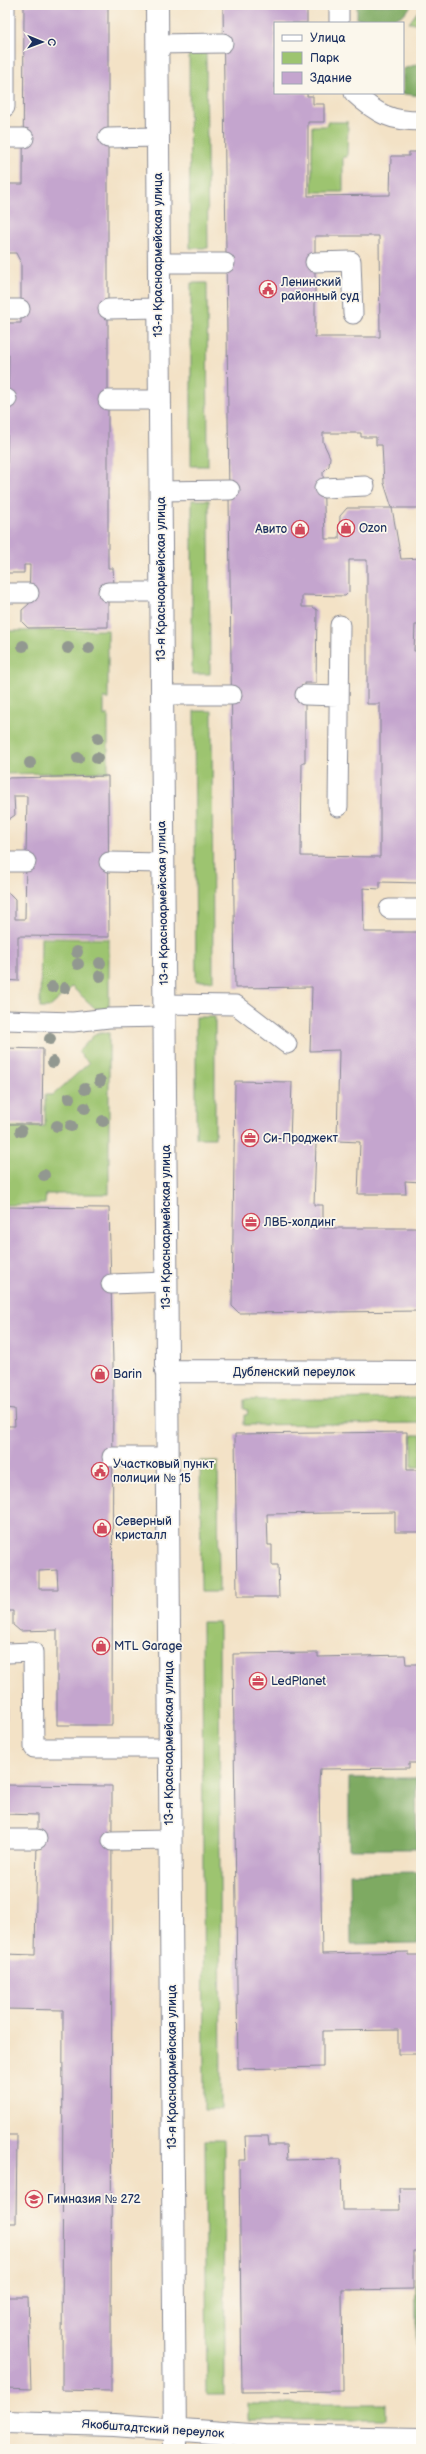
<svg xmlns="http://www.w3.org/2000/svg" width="426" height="2454" viewBox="0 0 426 2454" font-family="'Balsamiq Sans',sans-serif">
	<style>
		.green { fill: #9dc46f; stroke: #5c7a66 }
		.forest { fill: #7eaa62; stroke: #4c6c60 }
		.building { fill: #c4a5ce; fill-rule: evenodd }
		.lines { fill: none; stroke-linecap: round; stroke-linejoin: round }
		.service-casing { stroke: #878892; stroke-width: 21 }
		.minor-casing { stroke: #878892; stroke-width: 24 }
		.service { stroke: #fff; stroke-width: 19 }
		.minor { stroke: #fff; stroke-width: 22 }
		.tree { fill: #929890 }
		.labels { text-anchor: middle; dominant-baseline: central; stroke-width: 3.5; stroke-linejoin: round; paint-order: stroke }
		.street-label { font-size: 12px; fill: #1b2f5e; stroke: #fbf7ec }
		.poi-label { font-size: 12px; fill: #1b2f5e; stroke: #fbf7ec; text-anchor: start }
	</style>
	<rect width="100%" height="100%" fill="#fbf7ec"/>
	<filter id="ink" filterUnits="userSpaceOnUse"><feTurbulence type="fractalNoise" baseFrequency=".025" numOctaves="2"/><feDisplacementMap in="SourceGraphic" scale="8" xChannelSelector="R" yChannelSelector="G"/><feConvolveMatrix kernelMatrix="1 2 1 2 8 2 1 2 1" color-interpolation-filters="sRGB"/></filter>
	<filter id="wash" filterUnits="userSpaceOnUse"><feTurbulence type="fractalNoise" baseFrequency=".012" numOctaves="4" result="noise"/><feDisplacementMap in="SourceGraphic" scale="16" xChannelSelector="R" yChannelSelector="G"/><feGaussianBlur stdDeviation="0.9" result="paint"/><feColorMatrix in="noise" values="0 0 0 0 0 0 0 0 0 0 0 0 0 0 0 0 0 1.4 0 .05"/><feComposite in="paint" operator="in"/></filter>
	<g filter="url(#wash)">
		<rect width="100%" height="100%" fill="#f3e2c6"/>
		<path class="green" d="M421 6V23H409L420 8Z
			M189 53H206L208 248H190Z
			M327 122H348L347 157H343V192H312V126H327Z
			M191 283H207L208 466H191Z
			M192 500H209L210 674H192Z
			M108 630V700L104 697V716L108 714V772L5 774V631Z
			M194 711H212L213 981H196Z
			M41 938 109 939V1009H96L72 987 49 1008H40Z
			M196 1017H215V1138H196Z
			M96 1033H109V1194H46L45 1204 5 1205V1127L45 1126V1095H53L89 1063 78 1052Z
			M421 1398V1423L244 1425V1415H247L248 1410 244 1409V1400Z
			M412 1435H421V1467H412Z
			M200 1461H218L219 1592H201Z
			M202 1622H219L221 2109H204Z
			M205 2140H224L225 2395H207Z
			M248 2404H386V2420H248Z"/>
		<path class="forest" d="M357 5H412C397 26 380 20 357 19Z
			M421 63V96L396 93H403V69Z
			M349 1778H416L417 1849H349Z
			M417 1872 418 1943 351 1944 350 1873Z
			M415 2255H421V2389H417Z"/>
		<g id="blocks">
			<path class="building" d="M24 5H108V568H113L114 585H108V627L28 628 22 622V610L29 604 30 565H24V573H5L9 355H5V323H21V263L16 253H5V184H23Z
				M223 5H318V8H307V23H275V93H307V96H313V104H324V122H308V196L390 195 391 156H409V152H421V508H392L401 559 421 558V625H415L414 651H421V883L380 882V889L363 888 364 932H421V1182L405 1181 406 1194H358L360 1142 337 1141 339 1050 310 1051 312 987 235 988ZM315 236H379L380 337H315ZM323 433H361V437H376V445H382L384 483 392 508H347L340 516 339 539H325L323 472 329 466 330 457 323 442ZM349 560H367V704H380V857L301 856 302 763H305V683H316L317 610 313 607H302V595L345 596 349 592Z
				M108 776 109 937 18 936V981L5 980V893H9L15 899V919H25L27 796H14L15 815 5 822V778Z
				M5 1048 43 1049 42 1124H5Z
				M235 1081 292 1082 290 1142 316 1143 314 1205H323V1228H421V1311L239 1313 232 1306Z
				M5 1207 109 1208 113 1362 112 1725H57V1630L20 1631 13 1625V1611H5V1426H15L14 1409 5 1408ZM57 1570 58 1589H39V1571Z
				M407 1432V1470H421V1532H395V1512L267 1514 268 1545H272V1565H278L279 1597H237L235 1434Z
				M5 1620 7 1653V1719H5Z
				M318 1653V1657L405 1655 406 1664H421V1763H409V1768L320 1769 319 1782 322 1954 409 1952V1955H421V2054H398V2030L323 2031V2067L238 2069 233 1654Z
				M5 1785 112 1786 111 2391 62 2390 63 2010 5 2009V1954L35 1955 37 1839V1815L5 1814Z
				M5 2135H17L16 2223H5Z
				M245 2136H268L269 2145H286L287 2160 341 2159 342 2210H400L399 2188H421V2252H413V2289L342 2290 343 2391 242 2392 239 2160H246Z
				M5 2297H28L31 2389 5 2388Z"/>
		</g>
	</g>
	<g filter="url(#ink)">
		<use href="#blocks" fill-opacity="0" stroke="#878892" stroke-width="1"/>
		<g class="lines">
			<defs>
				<path id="service" d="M339 23V5
					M157 44 223 43
					M354 93C377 114 390 121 421 121
					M5 107V5
					M5 138H24
					M108 138 158 137
					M315 262 351 261 353 314
					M158 263H225
					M5 309H20
					M108 309 159 308
					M5 399H7
					M108 400H160
					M324 488 365 486
					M160 491 230 490
					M108 592H161
					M5 593H29
					M162 695H232
					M305 695 338 696
					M338 807 340 625
					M5 862H26
					M109 862 163 863
					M389 909H421
					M164 1004 236 1005 287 1044
					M5 1020 73 1022 109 1018 164 1017
					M111 1284 166 1282
					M112 1457H168
					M7 1653 33 1652 34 1748H170
					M5 1839H37
					M112 1841 170 1840"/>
				<path id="minor" d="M157 5 175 2449
					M166 1371 421 1372
					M5 2422 114 2425 264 2436 421 2439"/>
			</defs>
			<use href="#service" class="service-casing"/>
			<use href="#minor" class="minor-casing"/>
			<use href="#service" class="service"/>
			<use href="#minor" class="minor"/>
		</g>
		<g class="tree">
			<circle cx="23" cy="646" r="6"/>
			<circle cx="68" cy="648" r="6"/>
			<circle cx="89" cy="648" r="6"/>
			<circle cx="98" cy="738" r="6"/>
			<circle cx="78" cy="758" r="6"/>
			<circle cx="97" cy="758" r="6"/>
			<circle cx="30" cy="763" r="6"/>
			<circle cx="77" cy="952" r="6"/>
			<circle cx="100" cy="963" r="6"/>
			<circle cx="78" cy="964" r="6"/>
			<circle cx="100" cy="976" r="6"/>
			<circle cx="52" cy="987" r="6"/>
			<circle cx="65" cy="988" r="6"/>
			<circle cx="50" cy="1039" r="6"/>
			<circle cx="53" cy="1062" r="6"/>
			<circle cx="100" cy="1081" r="6"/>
			<circle cx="85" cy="1089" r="6"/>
			<circle cx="69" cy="1098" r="6"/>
			<circle cx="85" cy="1108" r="6"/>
			<circle cx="103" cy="1121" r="6"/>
			<circle cx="57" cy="1126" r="6"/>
			<circle cx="71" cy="1126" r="6"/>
			<circle cx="21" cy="1131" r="6"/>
			<circle cx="44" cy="1175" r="6"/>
		</g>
	</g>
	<defs>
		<symbol id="civic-ring" viewBox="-11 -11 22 22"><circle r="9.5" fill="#fbf7ec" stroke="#d1495b" stroke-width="1.5"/><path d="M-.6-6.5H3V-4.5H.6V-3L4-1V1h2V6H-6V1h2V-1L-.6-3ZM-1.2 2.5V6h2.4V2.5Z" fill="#d1495b"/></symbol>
		<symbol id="shop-ring" viewBox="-11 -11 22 22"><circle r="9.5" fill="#fbf7ec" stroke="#d1495b" stroke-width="1.5"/><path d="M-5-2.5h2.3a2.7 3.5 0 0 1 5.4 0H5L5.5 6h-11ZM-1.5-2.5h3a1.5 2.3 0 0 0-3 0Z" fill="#d1495b"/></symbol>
		<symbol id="office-ring" viewBox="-11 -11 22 22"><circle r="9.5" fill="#fbf7ec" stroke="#d1495b" stroke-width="1.5"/><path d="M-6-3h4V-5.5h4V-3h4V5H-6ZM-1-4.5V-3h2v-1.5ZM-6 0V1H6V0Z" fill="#d1495b"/></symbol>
		<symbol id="school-ring" viewBox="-11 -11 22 22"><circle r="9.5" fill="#fbf7ec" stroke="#d1495b" stroke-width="1.5"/><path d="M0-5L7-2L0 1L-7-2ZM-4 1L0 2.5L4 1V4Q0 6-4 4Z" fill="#d1495b"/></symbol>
	</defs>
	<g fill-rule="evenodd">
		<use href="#civic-ring" x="258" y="279" width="20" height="20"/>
		<use href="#shop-ring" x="336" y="518" width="20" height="20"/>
		<use href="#shop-ring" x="290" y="519" width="20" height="20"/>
		<use href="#office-ring" x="240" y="1128" width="20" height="20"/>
		<use href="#office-ring" x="241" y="1212" width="20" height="20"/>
		<use href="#shop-ring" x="90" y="1364" width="20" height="20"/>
		<use href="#civic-ring" x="90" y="1461" width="20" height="20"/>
		<use href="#shop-ring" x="92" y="1518" width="20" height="20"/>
		<use href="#shop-ring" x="91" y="1636" width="20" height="20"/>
		<use href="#office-ring" x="248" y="1671" width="20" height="20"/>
		<use href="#school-ring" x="24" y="2189" width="20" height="20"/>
	</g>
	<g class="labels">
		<g class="street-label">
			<text transform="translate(158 255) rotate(-90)">13-я Красноармейская улица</text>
			<text transform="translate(161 579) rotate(-90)">13-я Красноармейская улица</text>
			<text transform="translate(163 903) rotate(-91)">13-я Красноармейская улица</text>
			<text transform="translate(166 1227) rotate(-90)">13-я Красноармейская улица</text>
			<text x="294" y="1372">Дубленский переулок</text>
			<text transform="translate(169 1743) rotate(-90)">13-я Красноармейская улица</text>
			<text transform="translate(172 2067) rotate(-90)">13-я Красноармейская улица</text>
			<text transform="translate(153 2429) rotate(4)">Якобштадтский переулок</text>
		</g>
		<g class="poi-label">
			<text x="281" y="282">Ленинский<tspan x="281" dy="14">районный суд</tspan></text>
			<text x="359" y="528">Ozon</text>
			<text x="287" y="529" text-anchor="end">Авито</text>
			<text x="263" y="1138">Си-Проджект</text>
			<text x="264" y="1222">ЛВБ-холдинг</text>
			<text x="113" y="1374">Barin</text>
			<text x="113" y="1464">Участковый пункт<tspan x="113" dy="14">полиции № 15</tspan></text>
			<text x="115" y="1521">Северный<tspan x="115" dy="14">кристалл</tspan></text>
			<text x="114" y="1646">MTL Garage</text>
			<text x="271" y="1681">LedPlanet</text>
			<text x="47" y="2199">Гимназия № 272</text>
		</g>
	</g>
	<rect width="426" height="2454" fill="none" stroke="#fbf7ec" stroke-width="20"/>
	<rect x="274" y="22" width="130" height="72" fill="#fbf7ec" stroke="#a1a7b3"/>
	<rect x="282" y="35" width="20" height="6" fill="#ffffff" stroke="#a1a7b3"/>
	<text x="310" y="42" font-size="12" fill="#1b2f5e">Улица</text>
	<rect x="282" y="52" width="20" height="12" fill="#9dc46f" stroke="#a1a7b3"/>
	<text x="310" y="62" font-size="12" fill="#1b2f5e">Парк</text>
	<rect x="282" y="72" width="20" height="12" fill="#c4a5ce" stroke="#a1a7b3"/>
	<text x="310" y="82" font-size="12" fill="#1b2f5e">Здание</text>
	<g transform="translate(42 42) rotate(91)" stroke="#fbf7ec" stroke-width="3" paint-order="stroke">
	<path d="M0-3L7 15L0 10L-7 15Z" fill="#1b2f5e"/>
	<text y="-6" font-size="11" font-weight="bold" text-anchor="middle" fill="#1b2f5e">С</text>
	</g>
</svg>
